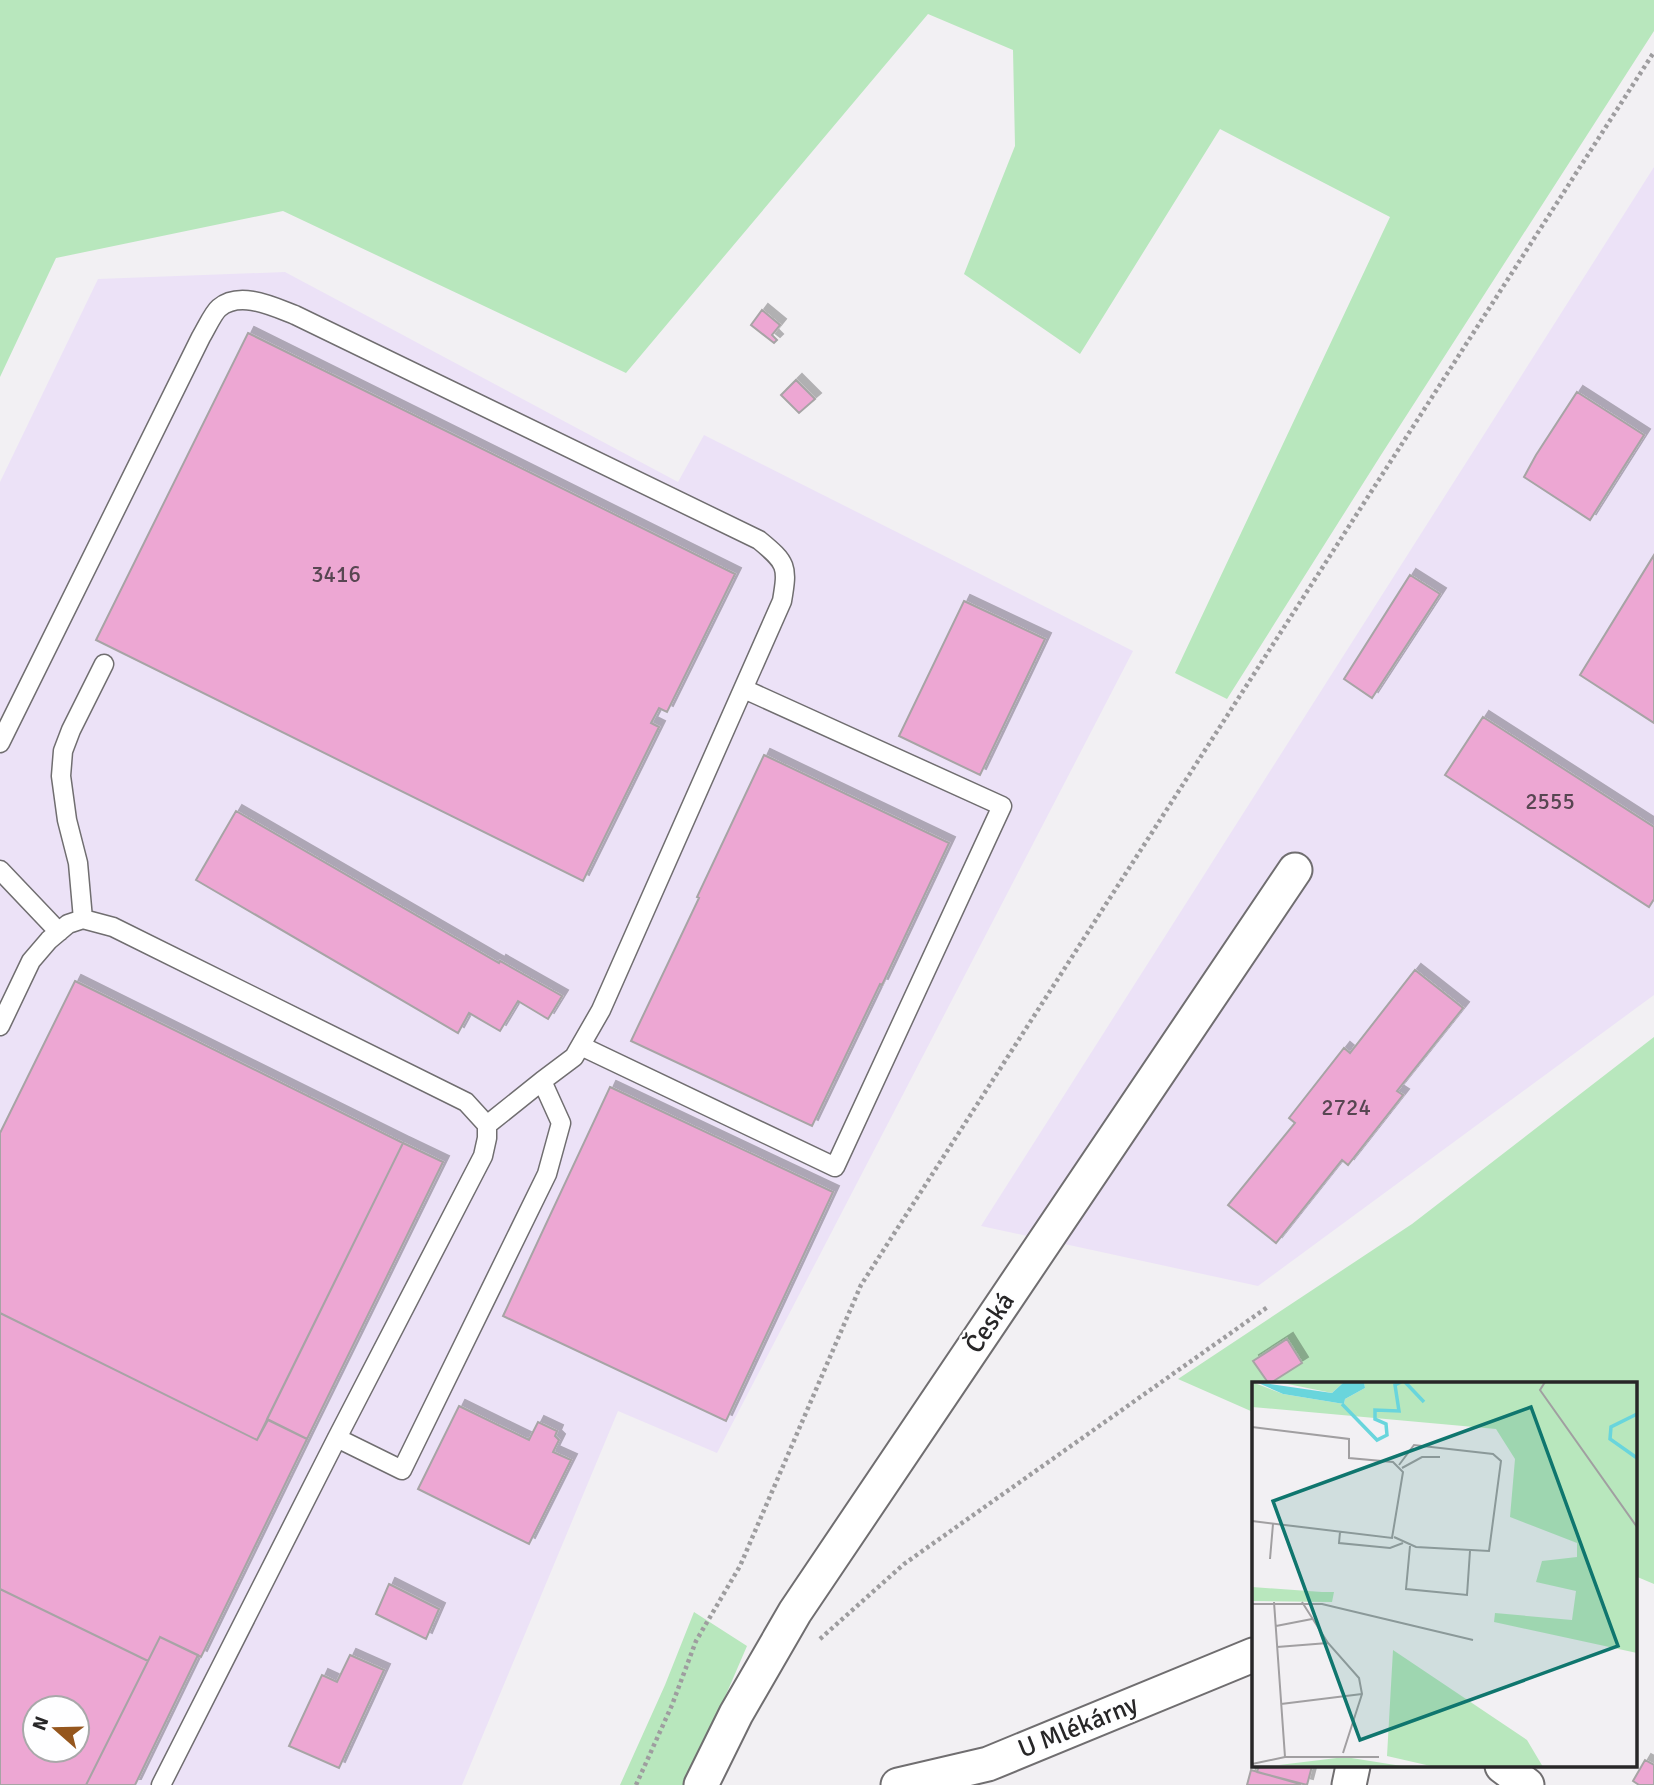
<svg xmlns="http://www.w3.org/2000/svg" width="1654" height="1785" viewBox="0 0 1654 1785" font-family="Signika,sans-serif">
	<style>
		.industrial { fill: #ece2f7; fill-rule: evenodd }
		.green { fill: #b8e7bd }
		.building { fill: #eda7d3; stroke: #a7a4a5; stroke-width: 2; fill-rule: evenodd; filter: url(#shadow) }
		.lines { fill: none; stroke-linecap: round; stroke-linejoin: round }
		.lane-casing { stroke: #706e70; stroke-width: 21 }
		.street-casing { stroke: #706e70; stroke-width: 37 }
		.path { stroke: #9e9d9f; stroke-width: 4.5; stroke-dasharray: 3.5 3.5; stroke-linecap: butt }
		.lane { stroke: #fff; stroke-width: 18 }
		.street { stroke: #fff; stroke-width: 33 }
		.labels { text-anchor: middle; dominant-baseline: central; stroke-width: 5; stroke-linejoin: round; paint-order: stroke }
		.number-label { font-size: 23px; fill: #584652 }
		.street-label { font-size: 26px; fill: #272627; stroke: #fefeff }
		.inset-river { fill: none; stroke: #69d5dc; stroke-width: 3.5 }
		.inset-road { fill: none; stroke: #a19fa1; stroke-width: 2 }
		.view { fill: #0f766e; fill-opacity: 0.15; stroke: #0f766e; stroke-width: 3.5 }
		.inset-edge { fill: none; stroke: #272627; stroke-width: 3.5 }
	</style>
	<defs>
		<filter id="shadow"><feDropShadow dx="6" dy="-6" stdDeviation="0" flood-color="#0004"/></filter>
	</defs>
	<rect width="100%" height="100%" fill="#f2f0f3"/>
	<path class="industrial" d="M1654 167V995L1258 1286 981 1226Z
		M285 272 678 482 704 435 1133 651 717 1453 618 1411 462 1785H0V482L98 279ZM35 1708H77V1750H35Z"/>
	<path class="green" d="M0 0H1654V31L1381 455 1227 699 1175 673 1390 217 1220 129 1080 354 964 274 1015 146 1013 50 928 14 626 373 283 211 56 258 0 377Z
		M1654 1037V1584L1635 1576V1384H1253V1412L1178 1379 1412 1224Z
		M694 1612 747 1646 687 1785H620L665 1685Z"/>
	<path class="building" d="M762 310 780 325 772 335 777 340 774 343 751 325Z
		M248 333 735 574 667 712 659 708 651 723 659 727 583 881 96 640Z
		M796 380 815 399 799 413 781 395Z
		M1577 392 1644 435 1590 520 1524 477 1536 455Z
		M1654 555V723L1580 675Z
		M1410 575 1440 594 1372 698 1344 679Z
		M964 601 1045 639 980 775 899 736Z
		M1483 717 1654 827V899L1649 907 1445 775Z
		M764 755 949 843 882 985 880 984 812 1126 631 1041 699 898 697 897Z
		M236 811 499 963 500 961 562 996 548 1019 518 1001 500 1031 469 1013 458 1033 196 880Z
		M1415 970 1463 1008 1397 1091 1403 1095 1348 1165 1342 1160 1276 1243 1228 1205 1295 1123 1289 1118 1344 1048 1350 1053Z
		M75 981 403 1143 257 1440 0 1313V1133Z
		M610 1087 833 1192 726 1421 503 1316Z
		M403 1143 443 1162 307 1439 267 1419Z
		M0 1313 257 1440 268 1420 307 1439 201 1657 160 1637 148 1661 0 1589Z
		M1287 1339 1302 1363 1269 1384 1253 1361Z
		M459 1406 529 1440 538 1422 557 1431 555 1436 559 1440 553 1452 571 1460 529 1544 418 1489Z
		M389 1584 439 1609 426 1639 376 1614Z
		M0 1589 148 1661 86 1785H0ZM35 1708H77V1750H35Z
		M160 1637 198 1655 135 1785H86Z
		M350 1655 384 1670 339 1768 289 1746 322 1675 337 1682Z
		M1645 1760 1654 1765V1785H1639L1633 1781Z
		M1259 1766H1312L1307 1785 1257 1772Z
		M1251 1770 1300 1784V1785H1247Z"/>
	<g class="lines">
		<defs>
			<path id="lane" d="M0 743 201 337C206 329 213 313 219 308 240 290 274 307 295 315L759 540C787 563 788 566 782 601L601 1010 574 1057 542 1081 487 1125
				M0 870 59 932
				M83 919 78 863 67 820 61 776 63 751 71 730 104 664
				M0 1026 31 961 49 940 68 924 83 919 113 927 466 1102 487 1125V1138L483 1156 337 1438 161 1785
				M581 1046 835 1167 1002 806 744 689
				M337 1438 402 1470 547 1174 561 1123 542 1081"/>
			<path id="street" d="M1502 1766 1527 1785
				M701 1785 736 1714 795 1612 1295 870
				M898 1785 988 1764 1253 1655
				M1349 1785 1353 1766"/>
		</defs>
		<use href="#lane" class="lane-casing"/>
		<use href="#street" class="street-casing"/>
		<path class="path" d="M820 1639 904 1564 1269 1306
			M636 1785 672 1705 696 1641 740 1566 861 1285 1654 52"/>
		<use href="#lane" class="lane"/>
		<use href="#street" class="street"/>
	</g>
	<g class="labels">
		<g class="number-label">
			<text x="336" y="574">3416</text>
			<text x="1550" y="801">2555</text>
			<text x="1346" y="1107">2724</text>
		</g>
		<g class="street-label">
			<text transform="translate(990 1323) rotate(-56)">Česká</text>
			<text transform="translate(1078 1727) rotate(-22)">U Mlékárny</text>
		</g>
	</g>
	<g transform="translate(1252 1382)">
		<rect width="385" height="385" fill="#f2f0f3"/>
		<path d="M0 0 31 12 92 22 93 17 113 6 112 0H385V271L242 240 243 231 320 238 324 209 284 200 290 179 325 175V161L258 135 263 77 244 47 0 25ZM26 0H92L80 11ZM0 205 70 210H82L80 220 0 219ZM141 268 275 358 291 385H183L135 374ZM93 375 156 385 27 383Z" fill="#b8e7bd"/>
		<path d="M4 0 80 11 92 0H112L113 6 93 17 92 22 31 12Z" fill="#69d5dc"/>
		<path class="inset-river" d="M153 0 172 20M90 22 125 58 135 53 134 42 123 37V28L147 29 143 3 149 0M385 32 359 45 358 57 385 76"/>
		<path class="inset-road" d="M293 0 288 8 385 145M0 45 97 57V76L141 80 151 90 140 156 0 139M150 86 170 75H188M88 150 87 161 138 166 151 161M142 155 164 165 237 169 249 79 241 72 162 63 147 83M158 164 154 207 215 213 218 169M18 177 21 142M22 220 33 375M50 220 76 261 107 296 110 312 91 371M0 222H70L221 258M24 244 60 237M25 265 76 261M29 322 110 312M0 382 33 375H127"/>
		<path class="view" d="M279 25 366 264 108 358 21 119Z"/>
		<rect width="385" height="385" class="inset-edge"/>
	</g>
	<g transform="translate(56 1729) rotate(290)"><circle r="33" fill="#fefeff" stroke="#a8a8a9" stroke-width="2"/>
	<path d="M0-5L12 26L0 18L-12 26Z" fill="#95561d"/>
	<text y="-10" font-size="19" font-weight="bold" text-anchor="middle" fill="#272627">N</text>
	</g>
</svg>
